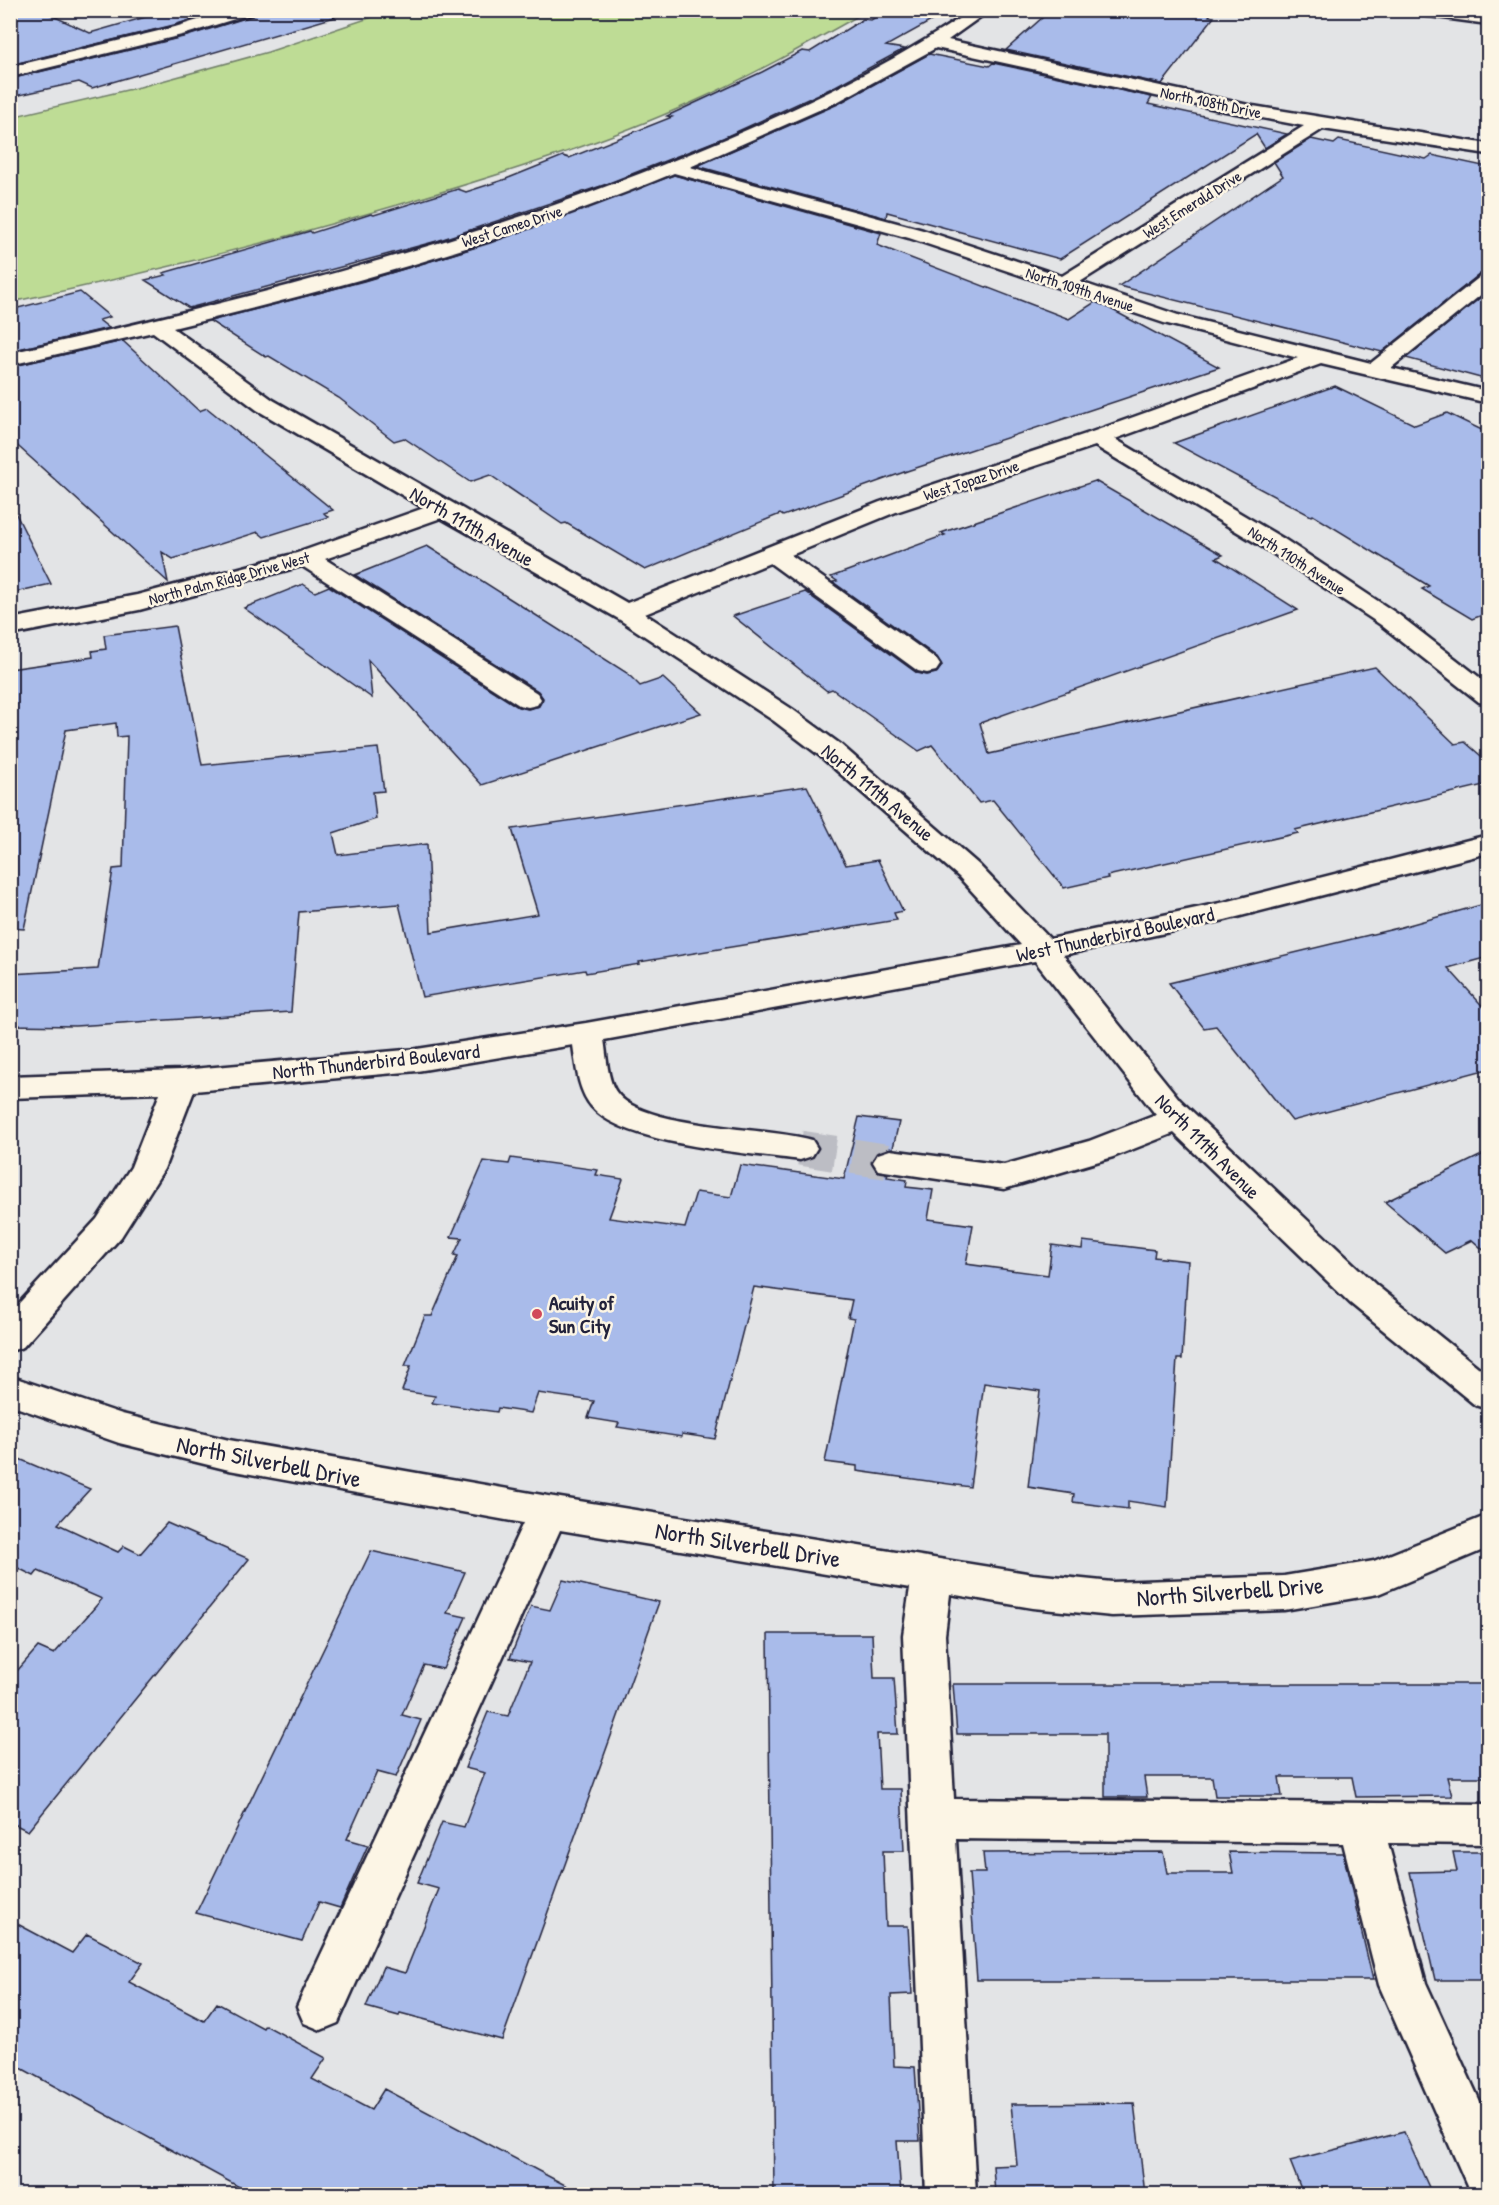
<svg xmlns="http://www.w3.org/2000/svg" width="1499" height="2205" viewBox="0 0 1499 2205" font-family="'Patrick Hand',sans-serif">
	<style>
		.green { fill: #bedc95; stroke: #707f68; stroke-width: 1.5 }
		.building { fill: #a9bbea; stroke: #22223b; stroke-width: 1.5 }
		.lines { fill: none; stroke-linecap: round; stroke-linejoin: round }
		.minor-tunnel { stroke: #bcbdc4; stroke-width: 35; stroke-dasharray: 35 18; stroke-linecap: butt }
		.minor-casing { stroke: #22223b; stroke-width: 5 }
		.minor { fill: #fcf5e5; fill-rule: evenodd }
		.poi-dot { fill: #d1495b; stroke: #fcf5e5; stroke-width: 2 }
		.labels { text-anchor: middle; dominant-baseline: central; stroke-width: 5; stroke-linejoin: round; paint-order: stroke }
		.far-street-label { font-size: 16px; fill: #22223b; stroke: #fcf5e5 }
		.street-label { font-size: 20px; fill: #22223b; stroke: #fcf5e5 }
		.poi-label { font-size: 20px; font-weight: bold; fill: #22223b; stroke: #fcf5e5; text-anchor: start }
		.near-street-label { font-size: 24px; fill: #22223b; stroke: #fcf5e5 }
	</style>
	<rect width="100%" height="100%" fill="#e3e4e6"/>
	<filter id="ink" filterUnits="userSpaceOnUse"><feTurbulence type="fractalNoise" baseFrequency=".0167" numOctaves="2"/><feDisplacementMap in="SourceGraphic" scale="12" xChannelSelector="R" yChannelSelector="G"/><feConvolveMatrix kernelMatrix="1 2 1 2 8 2 1 2 1" color-interpolation-filters="sRGB"/></filter>
	<g filter="url(#ink)">
		<path class="green" d="M393 10 867 11C810 43 753 75 693 102 605 142 511 171 418 199 283 239 148 274 11 302V117L140 87 268 52Z"/>
		<path class="building" d="M10 10H40L90 33 170 10H222L174 25 10 65Z
			M258 10H334L335 17 92 88 79 82 10 97V79L187 36 255 15Z
			M887 10H951L886 46 904 49 832 88 723 138 604 185 437 241 189 308 145 280 166 275 163 273 310 231 312 233 371 214 374 215 458 189 466 192 506 179 563 156 569 158 672 117 667 116 762 72 802 51 810 52 863 19 871 20Z
			M1051 10H1215L1209 16 1214 17 1162 84 1006 50Z
			M929 54 989 66 993 63 1152 97 1148 104 1287 134 1265 148 1256 134 1060 259 887 212 886 218 697 166 838 104Z
			M1311 139 1334 144 1339 140 1426 159 1432 155 1488 167V272L1480 274 1382 352 1119 286 1283 176 1274 162Z
			M674 175 881 233 877 245 1069 319 1095 302 1105 306 1219 367 907 471 783 516 780 514 645 570 566 523 562 524 490 475 470 482 404 438 394 441 339 398 269 356 266 357 210 321 364 281 490 243Z
			M1488 291V380L1406 358Z
			M80 292 110 317 99 320 109 328 10 351V310Z
			M123 341 199 411 207 408 333 510 324 513 328 517 264 537 258 532 173 559 162 552 168 582 10 439V367Z
			M1335 386 1415 425 1447 413 1488 433V613L1472 619 1422 589 1429 586 1313 515 1311 516 1174 443Z
			M1095 481 1223 555 1216 558 1298 610 980 723 989 754 1375 667 1455 744 1465 742 1488 762V784L1295 830 1298 833 1107 876 1108 878 1064 888 993 800 979 803 932 745 919 751 832 689 827 691 733 616 805 592 917 673 927 675 936 673 942 666 937 657 833 582 837 581 831 577 945 535 941 533Z
			M10 502 51 584 10 593Z
			M427 546 627 673 640 686 663 678 701 713 482 785 368 660 372 698 244 608 303 584 315 592 329 586 518 707 528 709 539 706 543 698 538 691 355 575Z
			M175 626 202 765 378 748 384 791 373 792 376 819 333 833 338 855 427 844 431 932 538 914 512 829 807 786 846 865 878 860 903 911 894 913 897 920 639 962 640 964 586 973 585 970 422 997 399 904 299 912 291 1012 75 1026 10 1025V974L98 969 113 869 123 868 127 736 117 737 116 723 66 730 24 929 10 928V669L93 657 92 651 106 649 104 635Z
			M1488 903V957L1448 968 1488 1012V1069L1292 1121 1216 1026 1204 1028 1169 983 1398 928Z
			M859 1117 899 1122 893 1148 877 1152 871 1163 878 1172 888 1174 887 1177 907 1180 906 1187 933 1190 928 1219 973 1225 966 1264 1048 1275 1052 1245 1082 1249 1083 1241 1155 1250 1154 1257 1188 1261 1182 1359H1177L1167 1507 1128 1501V1509L1073 1502 1074 1494 1028 1487 1040 1391 984 1383 970 1487 857 1471V1466L825 1462 854 1319 848 1318 852 1300 754 1287 715 1439 682 1434V1437L617 1427 619 1423 588 1418 594 1401 538 1393 531 1413 498 1408 497 1412 432 1403 435 1396 402 1391 411 1366H405L425 1316H432L458 1256 454 1255 462 1238 451 1237 484 1161 509 1164 511 1158 598 1170 596 1175 623 1179 609 1218 685 1228 696 1192 731 1197 740 1165 844 1179Z
			M1488 1152V1254L1472 1240 1445 1253 1385 1202Z
			M10 1455 90 1489 58 1524 118 1552 124 1546 140 1554 167 1523 249 1559 28 1831 10 1822V1679L38 1647 54 1654 102 1599 38 1571 34 1576 10 1564Z
			M371 1551 465 1572 447 1613 466 1617 443 1669 424 1665 402 1715 421 1720 396 1777 377 1772 347 1839 368 1845 340 1908 319 1902 302 1941 196 1913Z
			M563 1580 659 1602 502 2040 400 2013 399 2016 366 2007 383 1967 405 1973 439 1889 417 1883 442 1822 464 1827 485 1773 465 1768 488 1712 508 1716 530 1662 510 1658 531 1606 550 1610Z
			M768 1634H872L874 1678H894L898 1734H877L880 1789H901L904 1851H883L886 1926H908L912 1994 891 1995 894 2066 915 2067 920 2141H897L901 2194H774Z
			M953 1684H1488V1777H1447L1452 1796 1356 1797 1352 1777H1279L1282 1796H1215L1212 1777H1144L1147 1797H1105V1734H957Z
			M1163 1852 1167 1873H1233L1229 1852 1343 1853 1373 1980H977L969 1873H985L983 1853Z
			M1453 1852H1488V1980H1435L1410 1872 1457 1871Z
			M10 1920 72 1953 87 1934 143 1963 129 1982 204 2021 217 2003 263 2028 265 2025 326 2058 312 2079 371 2110 384 2089 582 2194H252L10 2062Z
			M1134 2103 1145 2194H995L993 2166 1017 2165 1011 2104Z
			M1404 2132 1432 2194H1303L1290 2161Z"/>
		<g class="lines">
			<path class="minor-tunnel" d="M800 1148 890 1162"/>
			<defs>
				<path id="minor" d="M231 10H256L254 13 186 34 10 77V67L175 27Z
					M972 10H990L948 40 1253 106 1488 144V154L1323 129 1080 282 1178 315 1371 363 1481 276 1488 274V289L1391 368 1488 391V403L1321 364 1115 439 1284 539 1399 615 1488 684V704L1479 702 1381 625 1266 549 1095 446 896 512 791 555 936 659 940 665 936 671 927 673 918 671 770 563 645 614 792 709 840 744 979 865 1050 939 1225 902 1488 835V853L1225 920 1063 955 1180 1100 1376 1285 1488 1375V1409L1475 1405 1350 1303 1174 1133 1113 1157 1004 1189 878 1170 873 1162 878 1154 890 1150 1004 1165 1089 1141 1156 1115 1035 961 604 1040C607 1056 607 1080 617 1093 644 1129 768 1127 812 1140L817 1148 812 1156 800 1160C751 1153 623 1145 592 1107 578 1091 576 1066 573 1045L417 1071 194 1091 164 1169 121 1237 23 1347 10 1351V1313L97 1219 131 1167 160 1093 10 1098V1076L181 1070 417 1049 586 1023 1021 945 959 877 820 756 774 721 617 618 441 518 325 559 537 693 541 699 537 705 528 707 519 705 302 566 139 610 10 635V619L137 595 297 553 424 508 257 410 153 332 10 365V353C240 301 469 244 687 155 786 115 883 70 972 10ZM936 48 1220 110 1304 126 1062 276 923 230 690 167 837 102ZM674 173 909 238 1164 323 1298 358 1089 433 880 502 627 603 273 400 173 328C343 287 513 240 674 173Z
					M1414 10H1460L1488 14V24L1421 15Z
					M10 1376 122 1414 229 1440 548 1496 1033 1574 1112 1582 1284 1576 1374 1561 1488 1515V1548L1378 1594 1284 1610 1112 1616 1033 1608 950 1594 945 1635 954 1799 1488 1804V1844L1388 1843 1426 1983 1488 2119V2194L1470 2192 1379 1985 1343 1843 956 1839 976 2194H926L903 1635 910 1588 560 1530 338 2023 321 2030 304 2023 297 2007 304 1991 523 1523 229 1470 119 1443 10 1405Z"/>
			</defs>
			<use href="#minor" class="minor-casing"/>
			<use href="#minor" class="minor"/>
		</g>
	</g>
	<circle class="poi-dot" cx="537" cy="1314" r="6"/>
	<g class="labels">
		<g class="far-street-label">
			<text transform="translate(1211 102) rotate(12)">North 108th Drive</text>
			<text transform="translate(1192 204) rotate(-32)">West Emerald Drive</text>
			<text transform="translate(512 226) rotate(-18)">West Cameo Drive</text>
			<text transform="translate(1080 289) rotate(18)">North 109th Avenue</text>
			<text transform="translate(971 480) rotate(-18)">West Topaz Drive</text>
			<text transform="translate(1297 560) rotate(33)">North 110th Avenue</text>
			<text transform="translate(229 578) rotate(-15)">North Palm Ridge Drive West</text>
		</g>
		<g class="street-label">
			<text transform="translate(472 526) rotate(30)">North 111th Avenue</text>
			<text transform="translate(878 792) rotate(40)">North 111th Avenue</text>
			<text transform="translate(1115 934) rotate(-12)">West Thunderbird Boulevard</text>
			<text transform="translate(376 1061) rotate(-6)">North Thunderbird Boulevard</text>
			<text transform="translate(1208 1146) rotate(45)">North 111th Avenue</text>
		</g>
		<g class="poi-label">
			<text x="549" y="1302">Acuity of<tspan x="549" dy="23">Sun City</tspan></text>
		</g>
		<g class="near-street-label">
			<text transform="translate(269 1461) rotate(11)">North Silverbell Drive</text>
			<text transform="translate(748 1544) rotate(9)">North Silverbell Drive</text>
			<text transform="translate(1230 1591) rotate(-4)">North Silverbell Drive</text>
		</g>
	</g>
	<rect width="1499" height="2205" fill="none" stroke="#fcf5e5" stroke-width="36"/>
	<rect x="18" y="18" width="1463" height="2169" fill="none" stroke="#22223b" stroke-width="2" filter="url(#ink)"/>
</svg>
